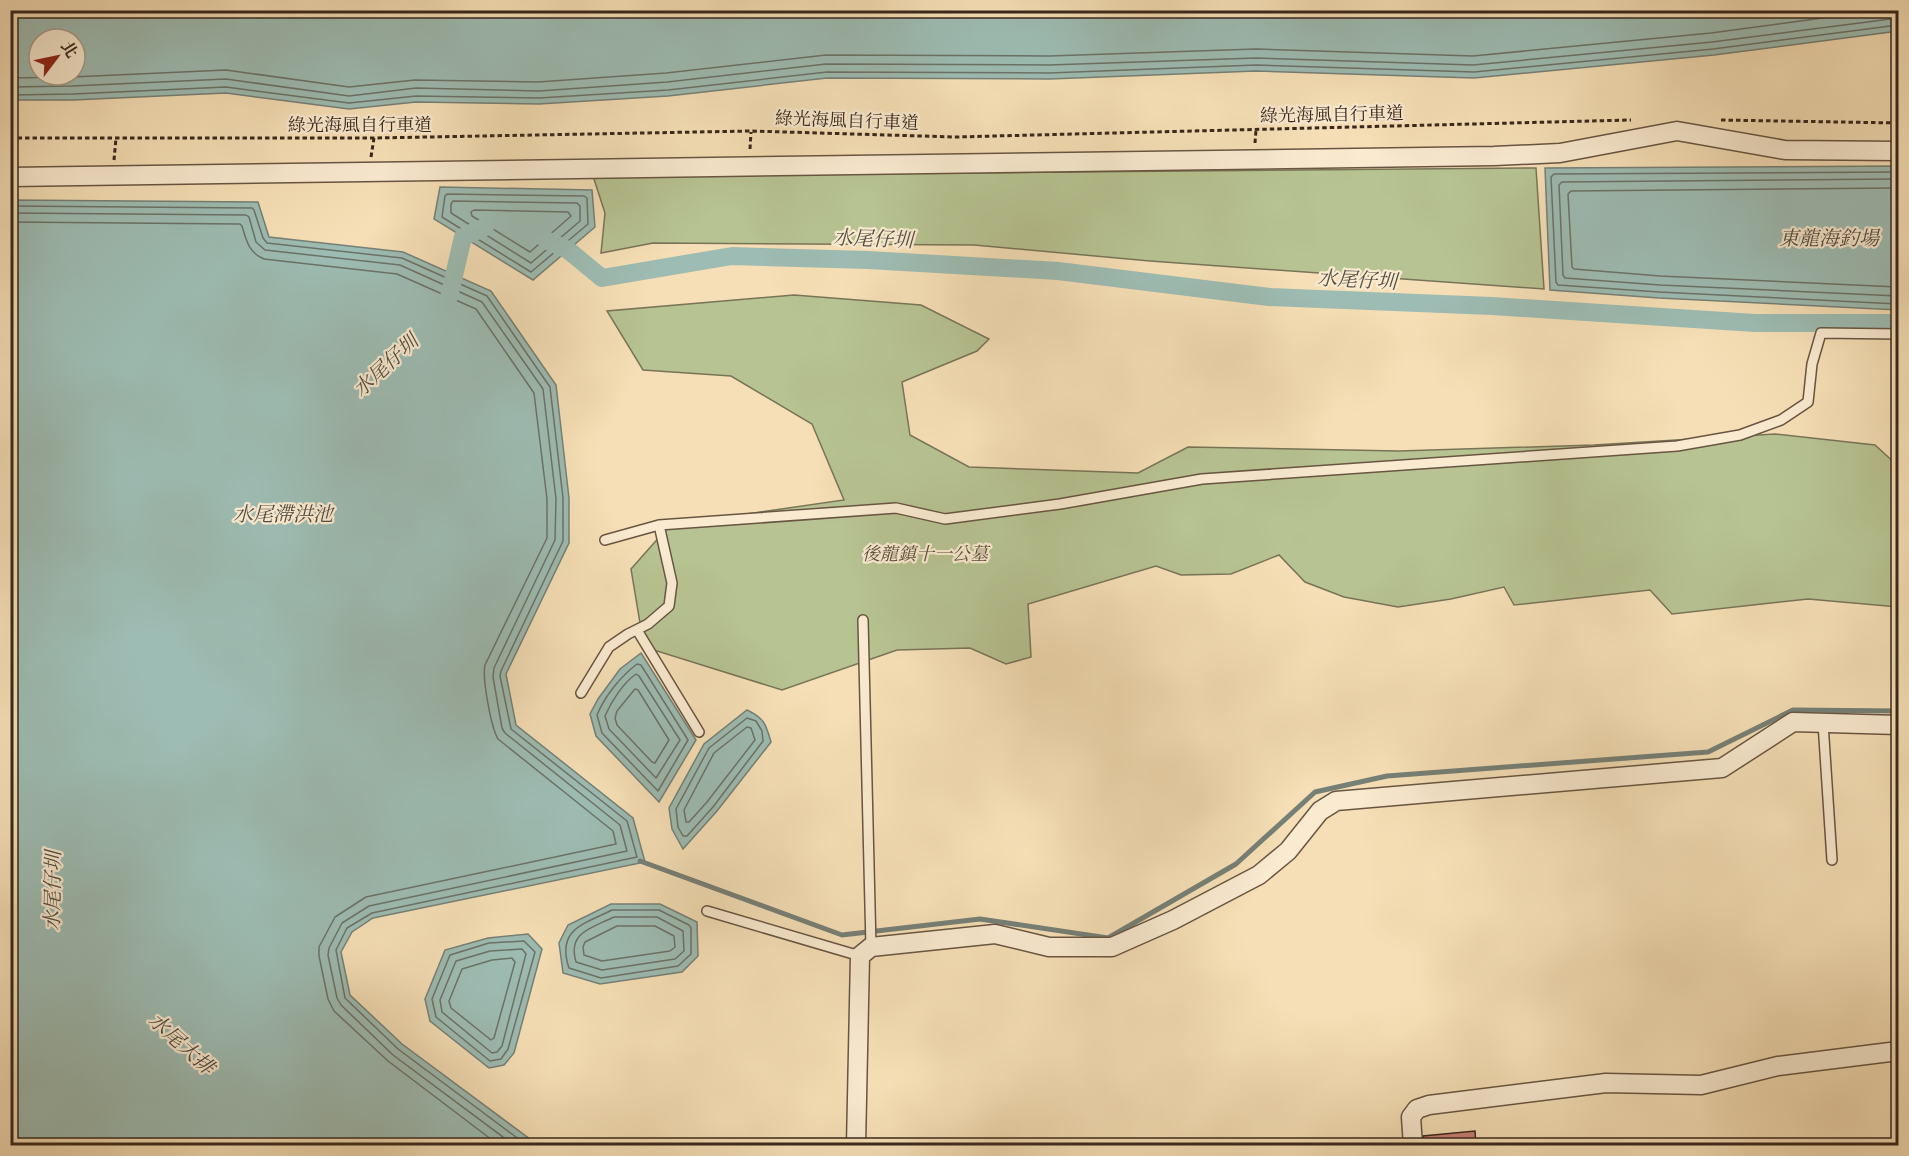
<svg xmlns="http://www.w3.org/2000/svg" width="1909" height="1156" viewBox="0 0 1909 1156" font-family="'Gentium Book Plus','Noto Serif TC',serif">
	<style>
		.green { fill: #b7c392; stroke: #787557; stroke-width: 1.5 }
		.water { fill: #9dbcb3; stroke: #758077; stroke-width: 1.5; fill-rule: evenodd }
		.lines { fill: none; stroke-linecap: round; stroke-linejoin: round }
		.shore { stroke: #6b7268; stroke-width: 1.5 }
		.stream { stroke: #758077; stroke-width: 5 }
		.canal { stroke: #9dbcb3; stroke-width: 18 }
		.building { fill: #cb8077; stroke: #39271c; stroke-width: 1.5 }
		.lane-casing { stroke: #685542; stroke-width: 12 }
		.street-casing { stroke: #685542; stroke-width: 21 }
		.path { stroke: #39271c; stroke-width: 3; stroke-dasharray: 4.5 3; stroke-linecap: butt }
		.lane { stroke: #f9ead0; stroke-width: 9 }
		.street { stroke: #f9ead0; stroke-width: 18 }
		.labels { text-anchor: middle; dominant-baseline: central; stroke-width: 4.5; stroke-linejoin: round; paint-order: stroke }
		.street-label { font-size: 18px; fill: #39271c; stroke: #f9ead0 }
		.park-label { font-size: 18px; font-style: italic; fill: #584e3a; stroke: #f9ead0 }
		.water-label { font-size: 20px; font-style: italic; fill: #524c42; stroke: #f9ead0 }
	</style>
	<rect width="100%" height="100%" fill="#f6dfb6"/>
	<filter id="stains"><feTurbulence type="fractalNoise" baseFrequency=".00333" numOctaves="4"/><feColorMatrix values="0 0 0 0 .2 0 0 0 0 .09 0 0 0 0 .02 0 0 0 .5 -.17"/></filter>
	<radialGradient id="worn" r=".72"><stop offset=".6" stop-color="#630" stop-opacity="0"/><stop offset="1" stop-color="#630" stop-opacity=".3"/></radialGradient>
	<path class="green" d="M1536 168 1544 289 1150 261 974 245 653 243 601 253 605 213 593 176Z
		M794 295 921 305 989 339 977 351 902 382 910 435 969 467 1138 473 1188 447 1399 451 1594 445 1775 434 1875 445 1898 466V607L1808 599 1672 614 1650 590 1514 605 1504 587 1451 599 1398 607 1344 597 1305 582 1279 555 1231 574 1181 575 1156 566 1028 604 1031 657 1006 664 970 648 897 650 782 690 644 647 631 569 670 525 844 500 812 424 731 376 643 370 607 311Z"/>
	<path class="water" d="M1898 10V31L1714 55 1474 78 1256 71 1050 79 827 78 668 96 539 104 416 102 349 109 226 93 73 100H10L11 10ZM39 39H75V75H39Z
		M1898 166V310L1659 298 1550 290 1545 168Z
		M440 187 592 190 595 227 533 280 434 219Z
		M11 200 258 202 269 237 403 252 491 291 556 385 569 498V543L506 674 516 725 633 818 645 862 373 918 352 932 341 952 350 995 402 1044 538 1145H11Z
		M641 653 696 740 659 802 596 736 590 714 598 699 620 669Z
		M747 710C764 718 766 724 771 742L717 811 683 849 672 829 669 808 704 744Z
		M611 904H660L697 922 698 956 682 972 600 984 563 973 559 943 568 925Z
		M528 934 542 949 514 1053 504 1065 489 1068 430 1021 425 999 445 950 488 938Z"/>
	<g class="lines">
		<path class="shore" d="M10 78 72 77 226 70 349 87 415 80 538 82 666 73 826 55 1049 56 1256 49 1473 56 1711 33 1882 10
			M10 87 72 86 226 79 349 96 416 88 539 91 667 82 826 64 1049 65 1256 58 1473 65 1712 42 1898 18
			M10 95 73 94 226 87 349 103 416 96 539 98 668 90 827 72 1049 73 1256 65 1474 72 1713 49 1898 25
			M1898 172 1554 174 1551 177 1556 282 1558 285 1659 292 1898 304
			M1898 179 1562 182 1559 185 1563 275 1565 278 1660 285 1898 296
			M1898 188 1571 191 1568 194 1572 267 1574 269 1660 276 1898 287
			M447 194 584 196 587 198 588 224 531 272 442 217 445 196Z
			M453 201 577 203 580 206V221L531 263 451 213V204Z
			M10 206 252 208 254 210 263 238 267 243 402 258 487 296 550 387 563 498V541L501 671 500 676 511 729 627 821 637 857 372 913 347 928 336 950 345 998 398 1049 528 1146
			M474 210 568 212 571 216 530 252 472 216 471 212Z
			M10 213 246 215 249 217 256 242 265 250 400 265 482 302 543 389 556 499 555 540 494 668 493 677 502 728 505 733 620 825 627 851 369 906 342 923 329 948 328 955 337 998 341 1005 393 1055 515 1146
			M10 222 240 224 242 226C246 240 249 253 264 259L397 274 476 309 534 393 547 499V538L485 665C482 678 491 727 498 739L613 831 616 844 366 897 335 917 319 947V956L328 999 334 1011 388 1061 500 1146
			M637 664 641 665 688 740 658 791 602 733 597 715C605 696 620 677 637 664Z
			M636 674 639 676 680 740 656 778 609 729 605 716C611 702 623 683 636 674Z
			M635 689 638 690 669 740 655 763 652 762 617 725 615 718 617 711Z
			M747 718 756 721 762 731 763 741 713 807 687 836H683L678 827 676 809 709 748Z
			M747 727 751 728 755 740 707 802 689 822H686L684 810 714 753Z
			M612 910H659L689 925 691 928V954L678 966 601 978 569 968C556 929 584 924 612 910Z
			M614 917H657L683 931 684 951 675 959 602 970 576 962C567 932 592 928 614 917Z
			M617 926H655L674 936 675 947 670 951 602 961 584 955 583 947 585 942Z
			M524 941 535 952 508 1049 501 1059 490 1061 436 1017 432 999 450 955 489 943Z
			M522 949 526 954 502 1046 497 1052 492 1053 442 1012 440 1000 456 961 490 951Z
			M512 958 515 962 494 1038 491 1040 451 1008 449 1001 462 969 492 960Z"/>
		<path class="stream" d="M640 861 842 935 980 919 1108 938 1236 864 1315 792 1387 776 1708 752 1793 710 1898 711"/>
		<path class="canal" d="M546 240 568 250 602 278 732 256 868 260 1058 271 1269 297 1492 306 1755 323H1898
			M449 297 463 237 485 227"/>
	</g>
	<path class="building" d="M1475 1131 1476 1146H1424L1423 1136Z"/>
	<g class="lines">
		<defs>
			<path id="lane" d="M605 540 659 525 896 508 945 519 1060 504 1202 479 1677 446 1740 435 1781 420 1808 402 1812 364 1821 333 1898 334
				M863 620 871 947
				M637 630 699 732
				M581 693 609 647 628 634 648 624 669 606 672 583 659 525
				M1823 723 1832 860
				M707 911 860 956"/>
			<path id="street" d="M10 177 1494 156 1560 153 1677 131 1785 150 1898 151
				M856 1146 860 956 871 947 995 934 1049 947H1112L1173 920 1259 875 1288 851 1320 811 1336 801 1722 768 1793 722 1898 725
				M1413 1146 1411 1117 1417 1109 1429 1105 1606 1083 1701 1085 1778 1066 1898 1051"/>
		</defs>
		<use href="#lane" class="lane-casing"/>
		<use href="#street" class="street-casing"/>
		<path class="path" d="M1721 120 1898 123
			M10 138H374L751 131 955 137 1631 120
			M1255 143 1256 130
			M750 149 751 132
			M371 157 374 138
			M114 160 116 138"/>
		<use href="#lane" class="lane"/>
		<use href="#street" class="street"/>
	</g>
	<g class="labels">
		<g class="street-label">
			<text transform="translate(1332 114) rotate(-1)">綠光海風自行車道</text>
			<text transform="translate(847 120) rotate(2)">綠光海風自行車道</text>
			<text x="360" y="124">綠光海風自行車道</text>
		</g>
		<g class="park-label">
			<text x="925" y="553">後龍鎮十一公墓</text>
		</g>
		<g class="water-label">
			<text x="1829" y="237">東龍海釣場</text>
			<text transform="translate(873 238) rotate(2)">水尾仔圳</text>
			<text transform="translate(1357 279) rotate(3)">水尾仔圳</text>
			<text transform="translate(385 365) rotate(-43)">水尾仔圳</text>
			<text x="283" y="513">水尾滯洪池</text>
			<text transform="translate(52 891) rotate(-89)">水尾仔圳</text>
			<text transform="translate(182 1043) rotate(42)">水尾大排</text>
		</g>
	</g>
	<rect width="1909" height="1156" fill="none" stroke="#f6dfb6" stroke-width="36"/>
	<rect x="12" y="12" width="1885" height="1132" fill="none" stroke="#39271c" stroke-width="3"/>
	<rect x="18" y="18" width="1873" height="1120" fill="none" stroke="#39271c" stroke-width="1.5"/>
	<g transform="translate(57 57) rotate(58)"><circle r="28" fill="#f9ead0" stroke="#ac9c88" stroke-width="1.5"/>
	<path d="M0-4.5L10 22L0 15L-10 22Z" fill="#8f2418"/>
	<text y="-9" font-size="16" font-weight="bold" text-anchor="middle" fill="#39271c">北</text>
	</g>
	<rect width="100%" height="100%" filter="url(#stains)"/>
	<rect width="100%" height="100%" fill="url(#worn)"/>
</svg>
